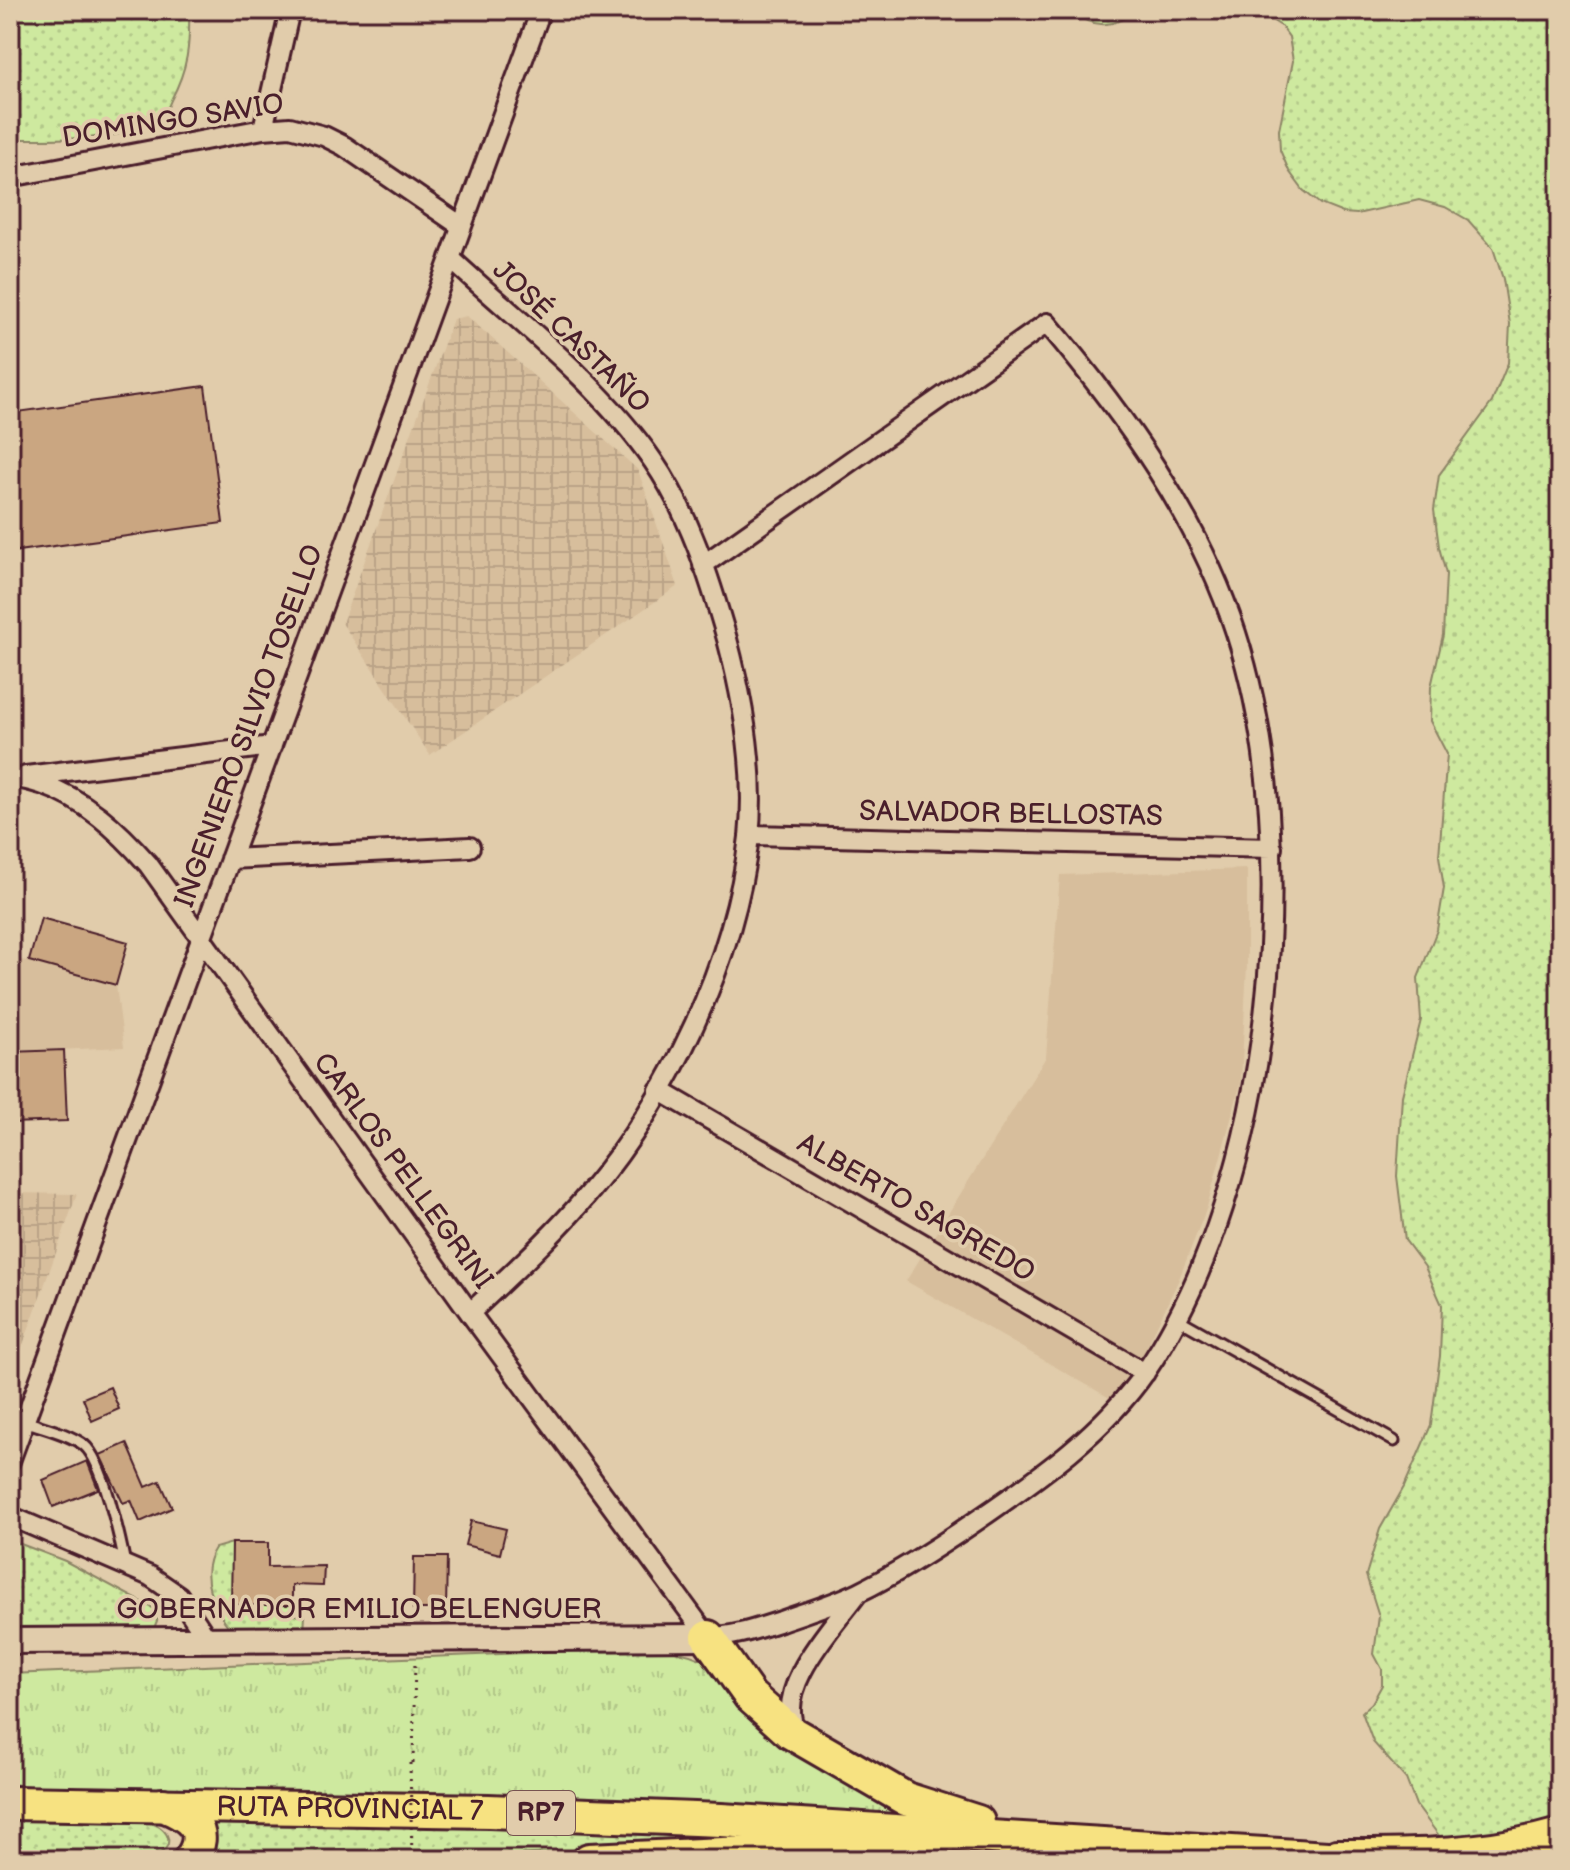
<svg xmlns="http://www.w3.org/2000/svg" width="1570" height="1870" viewBox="0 0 1570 1870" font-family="'Balsamiq Sans',sans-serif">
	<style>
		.built { fill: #d7be9c }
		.industrial { fill: url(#industrial-grid) }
		.grass { fill: url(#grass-dots); stroke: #8c8465; stroke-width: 2 }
		.park { fill: url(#park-tufts); stroke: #8c8465; stroke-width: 2 }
		.building { fill: #caa681; stroke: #4a1f2b; stroke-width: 2 }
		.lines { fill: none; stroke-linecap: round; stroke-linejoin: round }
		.service-casing { stroke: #4a1f2b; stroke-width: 15 }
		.minor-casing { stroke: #4a1f2b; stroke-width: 24 }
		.tertiary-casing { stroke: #4a1f2b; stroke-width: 30 }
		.trunk-casing { stroke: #4a1f2b; stroke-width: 38 }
		.path { stroke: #4a1f2b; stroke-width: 3; stroke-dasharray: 2 6; stroke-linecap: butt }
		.service { stroke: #e1ccab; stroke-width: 9 }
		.minor { stroke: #e1ccab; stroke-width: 18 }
		.tertiary { stroke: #e1ccab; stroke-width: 24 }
		.trunk { stroke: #f7e281; stroke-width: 32 }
		.path-bridge { stroke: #4a1f2b; stroke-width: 3; stroke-dasharray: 2 6; stroke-linecap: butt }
		.labels { text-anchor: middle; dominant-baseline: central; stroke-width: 7; stroke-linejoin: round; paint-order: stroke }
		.shield { fill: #e1ccab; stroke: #775351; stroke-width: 2 }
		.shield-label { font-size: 26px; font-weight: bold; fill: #4a1f2b }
		.street-label { font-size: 28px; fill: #4a1f2b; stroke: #e1ccab }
	</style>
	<defs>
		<pattern id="industrial-grid" width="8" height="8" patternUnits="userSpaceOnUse" patternTransform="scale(2)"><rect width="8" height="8" fill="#d7be9c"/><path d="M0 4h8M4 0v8" fill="none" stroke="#baa387"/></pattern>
		<pattern id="grass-dots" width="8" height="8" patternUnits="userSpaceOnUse" patternTransform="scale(2)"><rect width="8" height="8" fill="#cee99f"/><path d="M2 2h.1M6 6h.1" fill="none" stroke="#b2c789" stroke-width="1.8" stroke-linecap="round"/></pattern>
		<pattern id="park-tufts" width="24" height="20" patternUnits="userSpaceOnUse" patternTransform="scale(2)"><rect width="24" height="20" fill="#cee99f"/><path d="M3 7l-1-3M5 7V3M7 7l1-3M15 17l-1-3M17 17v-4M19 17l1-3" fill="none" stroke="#b2c789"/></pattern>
	</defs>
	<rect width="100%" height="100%" fill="#e1ccab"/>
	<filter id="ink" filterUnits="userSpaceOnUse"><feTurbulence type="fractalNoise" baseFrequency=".0125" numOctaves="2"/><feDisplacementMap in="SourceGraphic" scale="16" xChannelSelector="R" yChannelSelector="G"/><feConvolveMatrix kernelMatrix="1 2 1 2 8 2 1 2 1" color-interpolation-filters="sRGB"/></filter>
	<g filter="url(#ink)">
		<path class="built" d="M1247 869V965L1241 1082 1207 1207 1179 1279 1120 1404 906 1281 1046 1057 1060 875Z
			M10 959 29 961 116 985 124 1047 10 1052Z"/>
		<path class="industrial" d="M467 316 638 470 678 586 430 755 342 623 453 319Z
			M10 1193 77 1194 10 1381Z"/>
		<path class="grass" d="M10 10H189C190 46 188 68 171 100 169 105 166 113 162 116 133 144 48 138 10 139Z
			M1069 10H1139C1114 28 1094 30 1069 10Z
			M1214 10H1560V1827L1443 1841 1416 1805 1406 1779 1373 1742 1362 1712 1372 1703 1382 1685V1669L1374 1654 1379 1616 1366 1575 1380 1529 1404 1487 1431 1425 1440 1356 1442 1305 1425 1267 1405 1240 1397 1176 1402 1096 1421 1020 1418 978 1437 930 1444 888 1439 856 1447 754 1430 721 1431 687 1443 635 1446 574 1439 547 1434 510 1439 475 1492 402 1508 363 1510 324 1503 279 1493 248 1468 220 1445 207 1419 200 1357 214 1343 213 1320 204 1303 190 1289 171 1280 150 1279 130 1293 61 1289 37 1281 26 1267 17 1247 18Z
			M18 1543 65 1561 153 1608 159 1616 154 1628 10 1632V1544Z
			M232 1543V1604L292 1605 293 1615 305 1616 304 1632 232 1631C214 1610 197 1575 215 1548Z
			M10 1818 150 1823C171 1828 176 1850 154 1855 108 1865 57 1860 10 1860Z
			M203 1818 640 1827 889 1841 371 1860H207Z"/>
		<path class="park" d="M645 1648C667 1648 686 1652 706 1661L927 1821 814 1808 48 1788 10 1784V1674Z"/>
		<path class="building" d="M205 386 223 523 10 552V413Z
			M41 918 128 942 116 985 29 961Z
			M64 1050 67 1121 10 1123V1052Z
			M110 1387 119 1409 92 1421 83 1398Z
			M127 1443 146 1487 160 1481 172 1508 140 1522 131 1500 123 1503 100 1455Z
			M87 1461 98 1489 53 1507 43 1480Z
			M471 1521 506 1529 500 1554 465 1545Z
			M232 1543H268V1567L324 1566 323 1586 292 1585V1605H231Z
			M414 1557H447L446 1609H413Z"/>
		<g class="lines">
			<defs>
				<path id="service" d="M1178 1319 1394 1441
					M25 1421C43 1428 68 1433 84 1445 103 1460 120 1539 125 1564"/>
				<path id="minor" d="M263 129 290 10
					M10 177 263 129 290 127 324 136 344 146 461 226
					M450 258C519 322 599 383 653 461 689 513 710 579 727 639 744 703 756 771 749 837 735 961 669 1098 589 1193 553 1236 511 1274 470 1313
					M26 776 272 746
					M10 778C21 777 30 781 41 784 85 799 118 830 148 864L470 1313 708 1637C734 1637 756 1629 781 1621 806 1612 834 1604 859 1592 900 1572 941 1545 979 1519 1040 1477 1104 1432 1146 1371 1273 1184 1305 845 1236 633 1199 518 1124 414 1047 323L703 565
					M749 835 1272 848
					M230 859 470 847
					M659 1090 1145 1373
					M10 1461 541 10
					M10 1516 150 1576 179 1596 208 1640
					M796 1731C773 1688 833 1627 857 1594"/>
				<path id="tertiary" d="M10 1641 708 1637"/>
				<g id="trunk">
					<path d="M708 1637 750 1696 790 1732 906 1799 978 1822"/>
					<path id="s1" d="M10 1803 489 1811 721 1820 1359 1860"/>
					<path d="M163 1805C189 1815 212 1830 190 1860"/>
					<path d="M1337 1856C1413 1856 1487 1856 1560 1835"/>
					<path d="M589 1860 792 1851 925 1854"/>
				</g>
			</defs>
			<use href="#service" class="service-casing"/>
			<use href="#minor" class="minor-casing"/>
			<use href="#tertiary" class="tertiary-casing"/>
			<use href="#trunk" class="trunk-casing"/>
			<path class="path" d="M413 1763 415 1659"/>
			<use href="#service" class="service"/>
			<use href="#minor" class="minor"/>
			<use href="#tertiary" class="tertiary"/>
			<use href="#trunk" class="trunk"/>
			<path class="path-bridge" d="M410 1763 412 1860"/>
		</g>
	</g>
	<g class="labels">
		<rect class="shield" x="507" y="1791" width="68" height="44" rx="6"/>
		<g class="shield-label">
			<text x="541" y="1813">RP7</text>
		</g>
		<g class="street-label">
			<text transform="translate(173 121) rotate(-9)">DOMINGO SAVIO</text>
			<text transform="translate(571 337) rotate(44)">JOSÉ CASTAÑO</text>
			<text transform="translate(249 726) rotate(-70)">INGENIERO SILVIO TOSELLO</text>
			<text transform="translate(1011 814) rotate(1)">SALVADOR BELLOSTAS</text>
			<text transform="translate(403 1171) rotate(54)">CARLOS PELLEGRINI</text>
			<text transform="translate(916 1208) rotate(30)">ALBERTO SAGREDO</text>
			<text x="359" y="1609">GOBERNADOR EMILIO BELENGUER</text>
			<text stroke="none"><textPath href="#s1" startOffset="340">RUTA PROVINCIAL 7</textPath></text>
		</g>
	</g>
	<rect width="1570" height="1870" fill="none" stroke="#e1ccab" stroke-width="40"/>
	<rect x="20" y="20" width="1530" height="1830" fill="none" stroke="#4a1f2b" stroke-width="3" filter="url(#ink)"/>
</svg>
